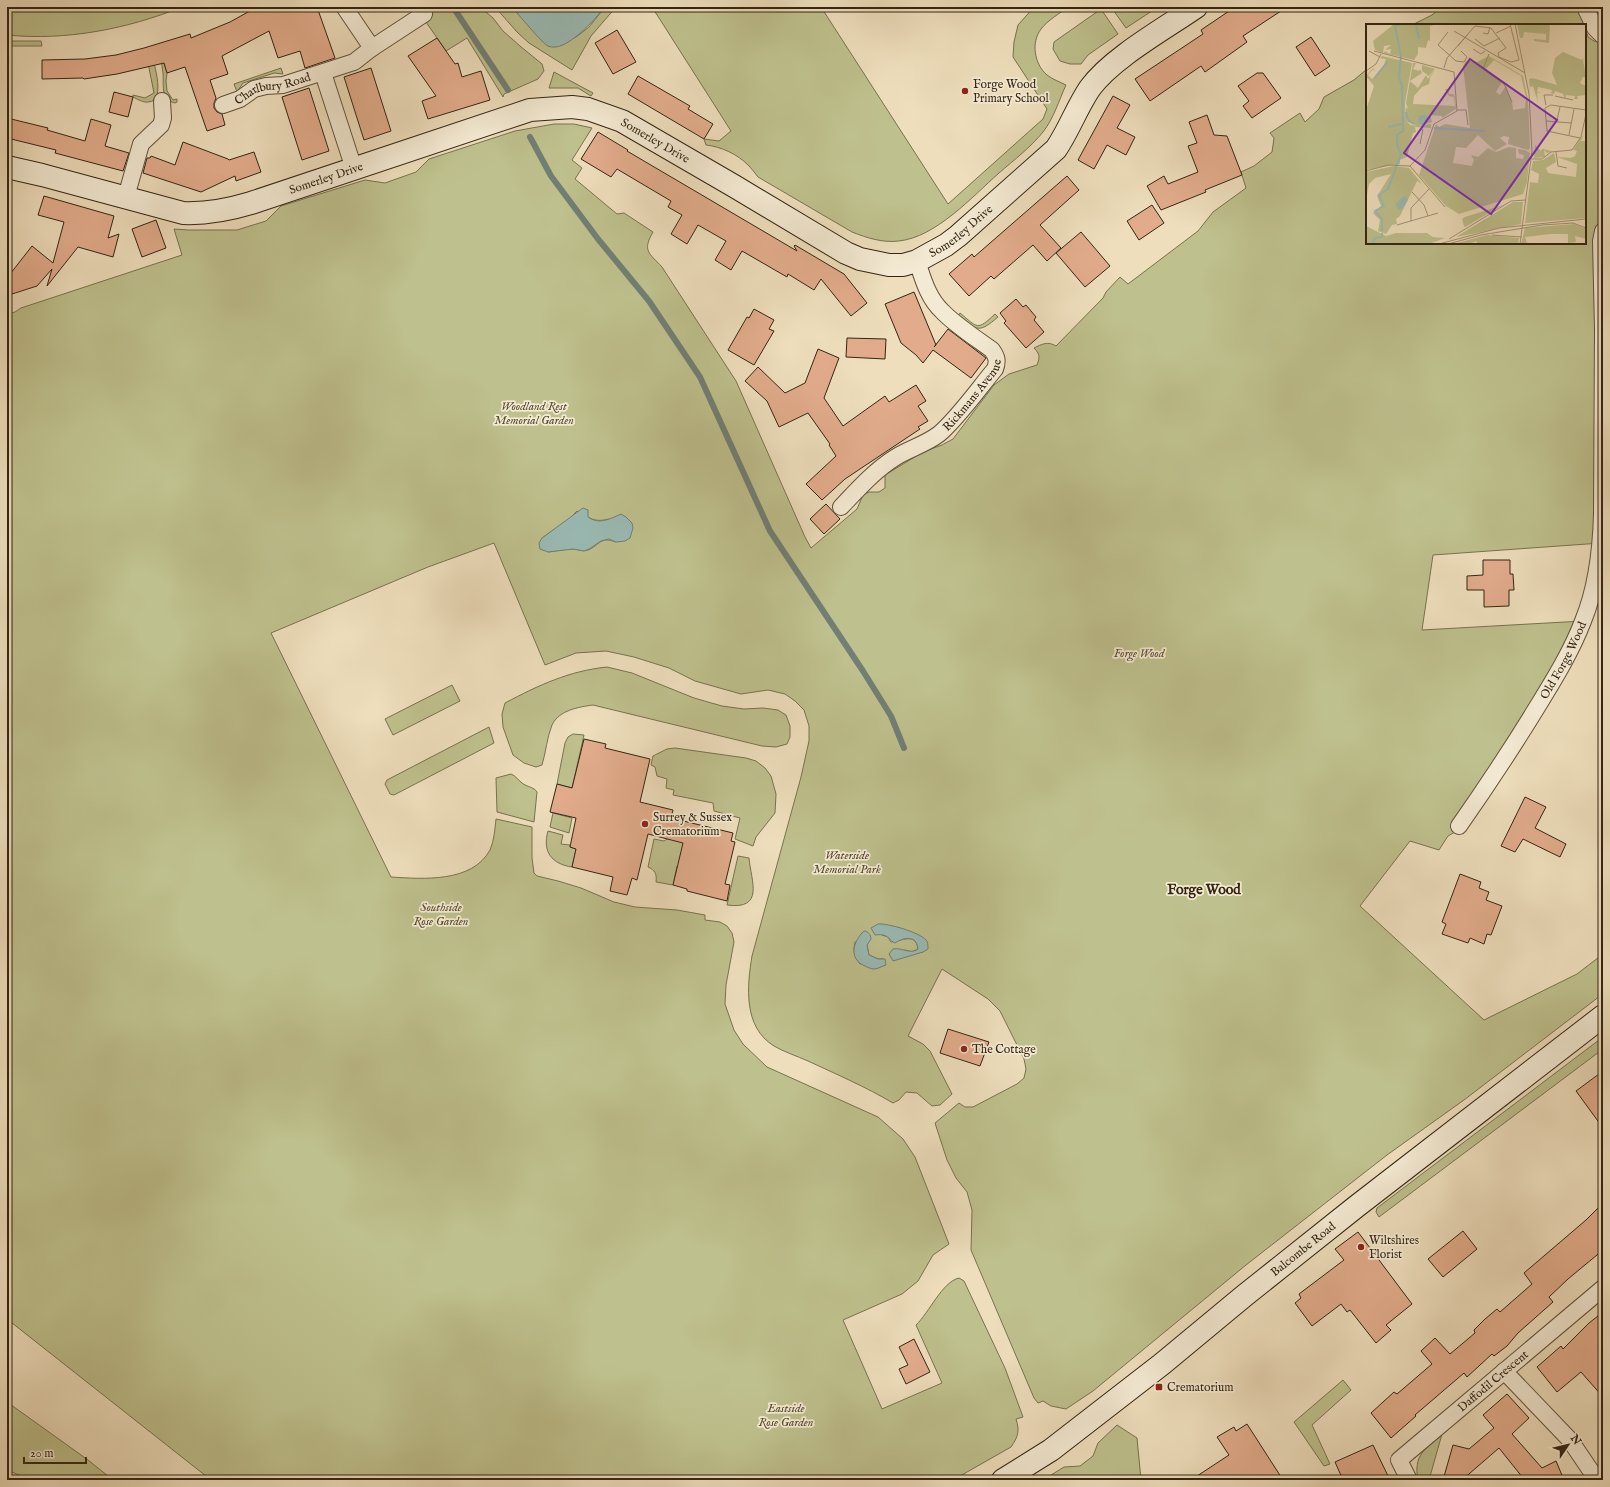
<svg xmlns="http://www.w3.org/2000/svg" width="1610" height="1487" viewBox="0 0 1610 1487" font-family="'IM FELL English',serif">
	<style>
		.green { fill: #bec08d; stroke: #787250; fill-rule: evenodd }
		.water { fill: #9abbb5; stroke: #717f74 }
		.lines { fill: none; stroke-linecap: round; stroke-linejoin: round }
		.stream { stroke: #717f74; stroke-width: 6 }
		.building { fill: #e2ac8c; stroke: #332513 }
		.street-casing { stroke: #62533d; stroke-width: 18 }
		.secondary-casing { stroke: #332513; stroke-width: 24 }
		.street { stroke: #f4ead3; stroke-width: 16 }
		.secondary { stroke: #f4ead3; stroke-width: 22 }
		.poi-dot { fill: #8f2418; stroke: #f4ead3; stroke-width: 1.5 }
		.labels { text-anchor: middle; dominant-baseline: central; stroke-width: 3.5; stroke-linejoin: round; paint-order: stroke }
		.poi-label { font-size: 12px; fill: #332513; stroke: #f4ead3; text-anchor: start }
		.street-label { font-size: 12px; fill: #332513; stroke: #f4ead3 }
		.park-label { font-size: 12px; font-style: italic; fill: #564c32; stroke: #f4ead3 }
		.quarter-label { font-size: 14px; font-weight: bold; fill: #332513; stroke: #f4ead3 }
		.inset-river { fill: none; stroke: #9abbb5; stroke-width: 2 }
		.inset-road { fill: none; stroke: #a39478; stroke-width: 1 }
		.view { fill: #7b2cbf; fill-opacity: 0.15; stroke: #7b2cbf; stroke-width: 2 }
		.inset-edge { fill: none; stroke: #332513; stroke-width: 2 }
	</style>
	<rect width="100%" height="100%" fill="#eedebc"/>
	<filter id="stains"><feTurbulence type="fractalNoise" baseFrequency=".005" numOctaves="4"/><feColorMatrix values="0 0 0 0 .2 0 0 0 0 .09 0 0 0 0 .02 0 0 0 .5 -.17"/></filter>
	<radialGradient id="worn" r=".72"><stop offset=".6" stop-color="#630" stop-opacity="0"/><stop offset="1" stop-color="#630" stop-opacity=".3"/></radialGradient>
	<path class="green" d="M7 7H182C127 29 66 41 7 35Z
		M438 7H480L493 18 503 31 520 46 542 64 544 71 538 79 504 94 503 97 467 38 446 51 426 22 430 20 426 15Z
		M495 7H512L548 46 576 37 589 27 605 7H616L591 36 572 70 529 43 517 32Z
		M652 7H821L948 204 1043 119 1047 109 1013 57 1014 42 1018 25 1034 7H1068C1059 14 1048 20 1041 29 1031 42 1034 64 1047 75 1052 79 1060 82 1066 85 1059 100 1054 118 1043 132 1031 147 1014 160 999 173 972 197 936 237 899 241 883 243 867 238 852 232L758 177C755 173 752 169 748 165 737 154 722 147 706 145L704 139 719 141 731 131Z
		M1111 7H1117L1120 12 1128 7H1158L1126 28Z
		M1441 7H1578L1585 25H1412L1432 15Z
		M1101 9 1118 34 1088 55 1081 64H1070L1060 61 1053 49 1054 42Z
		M1585 28 1588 37 1594 41 1603 42V501L1601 543 1433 555 1422 630 1583 621 1455 832 1448 836 1439 850 1410 841 1360 906 1484 1020 1577 974 1603 954V993L1600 996 1464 1100 1387 1155 1246 1265 1093 1391 1066 1409 1051 1406 1043 1401 1038 1403 1034 1398 971 1250 972 1210 967 1192 956 1178 947 1160 935 1123 959 1103 965 1107H973L1017 1084 1024 1078 1026 1069 1024 1059 1000 1011 988 999 942 969 908 1036 923 1044 930 1051 952 1094 940 1105 932 1106 917 1093 906 1092 899 1100 893 1103C866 1087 836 1074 808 1061 797 1056 784 1052 774 1046 743 1027 747 986 752 956L801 777 809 741V726L804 710 795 701 785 694 768 690 741 694 695 681 669 668 634 657 606 651 576 653 545 665 494 543 428 567 271 633 391 877C423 879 472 883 490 850 494 841 495 829 496 819L532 827V858L534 873 537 876 558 881 581 888 614 902 635 907 677 910 705 915V920L720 922 727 926 732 933 734 942 726 985 725 1004 734 1030 743 1044 767 1067 878 1117 903 1139 915 1157 949 1244 933 1255 918 1281 902 1294 843 1320 882 1409 942 1383 916 1325C929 1313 942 1282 959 1278L964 1281 1005 1368 1023 1417 1016 1419C1020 1431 1018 1437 1011 1447L953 1480H211L7 1319V314L15 312 21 308 182 255 174 229 189 230H237L266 221 281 206 365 180 385 183 416 172 429 159 515 131 554 124H574L592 128 572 160 582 168 575 179 617 214 624 213 653 232C642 251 649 253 662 267L736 381 805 537 811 548 857 509 863 495 869 492H879L885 488V475L923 452 942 445 953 439 994 385 1009 374 1037 365C1040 357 1040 354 1034 348 1042 344 1048 341 1056 346L1103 298 1106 292 1120 277 1128 284 1198 231 1213 212 1246 188 1241 172 1254 166 1272 152 1274 138 1270 133 1300 113 1305 122 1319 109 1324 97 1354 80 1367 69V243H1585ZM577 511C590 518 594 523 609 519L616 542C600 536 600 545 588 550 583 552 578 549 573 549 564 549 556 551 548 552L542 538 567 521ZM898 928 918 935 925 940 923 952 889 954 905 950 912 952 918 949C916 932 902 941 891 942L888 937 882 935ZM869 940 867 945 869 955 878 959H883L860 964C854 956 853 951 855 942Z
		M7 41H41L42 46H7Z
		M158 44 167 73 166 81 167 91 173 100 177 99V102L175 103C160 100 164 84 163 73 162 63 159 54 158 44Z
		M149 47C152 56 168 102 148 102 144 103 137 99 133 97V95L145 98 154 93 145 48Z
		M281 68 283 74 274 73 243 83 237 92 234 84Z
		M554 72 593 93 591 96 578 88H549Z
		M960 313C978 328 977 331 995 314L998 317C978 334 978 330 958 316Z
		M607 667 632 673 694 698 722 706 744 709 763 708 778 710 786 715 790 726V737L787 744 776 747 762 746 593 705C579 707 559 710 552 725 547 737 546 752 542 765L536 767 524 763 513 755 503 727 502 714 505 703C539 685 569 671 607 667Z
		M452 685 460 701 393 735 385 719Z
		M489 727 494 743 394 795 390 794 385 784 387 780Z
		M573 734 584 735 572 788 557 784 565 743 568 737Z
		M675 748 746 758 756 761 765 768 771 776 776 794 775 813 756 837 753 846 735 839 740 818 714 811 713 803 673 795 674 790 666 788 667 779 657 776 655 767 651 765 653 756 667 749Z
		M511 774C516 776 518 780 522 783 527 787 534 787 537 792L534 822 497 812 496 778Z
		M553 813 572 818 569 833 550 827Z
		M548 831 563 835 561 844 570 845V847L576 849 572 867C552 864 542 852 548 831Z
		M670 837 716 849 694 870 677 866 673 885 656 882C657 874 655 870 648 867L654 839 664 841Z
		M738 856 749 858C751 881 765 910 727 905Z
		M1603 1037V1049L1379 1217 1376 1212 1377 1208Z
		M1343 1380 1351 1390 1312 1425 1330 1464 1324 1466 1294 1422Z
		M7 1402 88 1460 113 1480H31L7 1470Z
		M1117 1425 1137 1438 1141 1480H1043L1064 1467 1080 1466 1093 1456 1098 1443Z
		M1442 1434 1429 1480H1418C1413 1456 1425 1448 1442 1434Z"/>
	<path class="water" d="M512 7H605C595 19 565 54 548 46 543 44 517 13 512 7Z
		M583 508 588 510V517C599 525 610 519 621 514L626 517 632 523 633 528 630 538 625 541 616 542 609 539 601 541 589 549 584 551 573 549 548 552 540 549 539 543 542 538Z
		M878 924C887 923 919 932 926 940 928 942 928 945 928 949L923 952 893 961 889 954 893 949C902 947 910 955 918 949 917 935 904 937 895 943 890 941 888 935 882 935 880 934 878 935 875 935L871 928Z
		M864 931C868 931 871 935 871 939L867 945 869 955 878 959H885L886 965C882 966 878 969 874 969 871 969 867 967 865 966 848 959 853 941 864 931Z"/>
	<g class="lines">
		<path class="stream" d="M453 7 508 90
			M530 137 551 176 598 239 649 301 700 377 770 531 863 671 891 716 904 748"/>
	</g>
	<path class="building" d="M257 7H317L335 58 305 68 300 51 278 58 269 31 222 56 228 74 210 80 216 98 214 103V108L217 112 222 114 225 125 207 131 185 67 167 73 164 63 117 74 84 79 83 78 42 79V60L85 59 116 55 144 48 190 34 191 38 230 22Z
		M1235 7H1287L1243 36 1247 42 1205 72 1201 66 1150 101 1135 79 1203 34 1201 30Z
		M617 30 636 62 613 74 595 43Z
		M1311 37 1330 66 1315 76 1296 47Z
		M437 38 455 64 458 63 462 77 481 71 490 100 428 119 422 101 436 96 408 56Z
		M371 68 391 131 364 140 344 77Z
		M1257 73H1263L1281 98 1252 118 1243 106 1249 101 1238 86Z
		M638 76 690 106 688 109 713 124 704 139 628 94Z
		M309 88 329 151 302 160 282 97Z
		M114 92 133 97 128 117 109 112Z
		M1113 96 1130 105 1117 128 1135 137 1126 155 1107 145 1094 169 1078 160Z
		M1207 115 1214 135 1227 136 1242 175 1205 190 1206 192 1161 210 1147 186 1164 176 1168 184 1198 172 1188 146 1197 143 1189 122Z
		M7 118 48 128 47 130 85 141 91 119 111 125 105 146 129 153 123 171 55 153 56 150 7 138Z
		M598 132 628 150 627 151 797 251 794 246 795 245 844 274 867 303 851 316 821 279 814 290 788 274 787 277 742 251 731 270 715 260 726 241 698 225 687 244 671 234 682 215 668 207 671 201 617 169 611 177 581 159Z
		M183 142 228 159 229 160 254 152 261 172 236 181 235 176 201 192 143 173 147 158H150L151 156 175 165Z
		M1067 176 1079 190 1040 225 1061 248 1047 261 1033 245 994 279 991 276 969 296 949 274 972 254 974 257Z
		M44 196 114 216 108 238 119 234 113 257 78 247 47 286 52 269 37 286 12 294 7 278 32 246 53 263 64 222 38 215Z
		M1152 205 1164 223 1139 240 1127 221Z
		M156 220 166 248 142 257 132 229Z
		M1081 232 1110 266 1085 287 1056 253Z
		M914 292 936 345 934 347 948 329 986 358 971 378 933 350 923 363 916 355 901 343 885 304Z
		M1016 299 1023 307 1026 305 1036 317 1034 320 1044 332 1026 348 1004 323 1006 321 1000 313Z
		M754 309 774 320 769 329 774 331 754 365 728 350 747 317 749 318Z
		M847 338 886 339 885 359 846 357Z
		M818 349 839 358 824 398 843 426 885 396 889 402 916 385 926 401 918 406 928 421 918 427 920 429 845 479 822 500 806 484 836 456 829 445 830 444 808 413 779 427 767 401 745 381 758 367 785 393 805 383Z
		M826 504 840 519 824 534 810 519Z
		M1483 560H1510V574H1513L1514 590H1509V606L1484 607V590H1467V576L1483 575Z
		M584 739 606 744 605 748 650 759 640 802 673 810 671 818 733 833 731 841 735 842 725 884 730 885 727 901 687 891V889L673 885 683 843 648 834 637 880 632 878 627 895 610 891 613 877 572 867 576 849 570 847 576 818 550 812 557 784 572 788Z
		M1525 797 1546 807 1535 828 1566 844 1560 857 1523 839 1515 852 1501 846Z
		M1460 874 1481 882 1479 888 1489 892 1486 900 1502 906 1491 935 1487 934 1484 944 1470 938 1468 943 1442 934 1446 924 1442 922Z
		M948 1029 989 1042 980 1066 940 1053Z
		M1603 1071V1128L1576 1091Z
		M1603 1203V1250L1568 1279 1549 1297 1553 1302 1518 1333 1507 1346 1494 1356 1492 1354 1467 1377 1464 1373 1415 1415 1416 1416 1391 1438 1371 1413 1394 1392 1397 1394 1432 1364 1421 1351 1435 1338 1450 1354 1475 1333 1474 1330 1485 1319 1497 1309 1500 1312 1532 1284 1524 1273 1586 1220Z
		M1463 1231 1477 1249 1443 1277 1428 1259Z
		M1358 1232 1412 1304 1386 1325 1391 1330 1376 1343 1350 1310 1347 1312 1341 1304 1312 1326 1295 1303 1301 1298 1299 1294 1344 1260 1335 1249Z
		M1603 1312V1397L1581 1372 1557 1392 1537 1367 1561 1346 1563 1349 1589 1323Z
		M914 1339 930 1372 906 1384 899 1369 908 1365 899 1347Z
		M1507 1394 1529 1418 1512 1434 1542 1468 1556 1461 1564 1480H1519L1523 1478 1499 1448 1462 1480H1443L1453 1445 1469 1449 1494 1428 1483 1415Z
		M1247 1424 1283 1480H1191L1229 1455 1217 1437 1234 1427 1236 1431Z
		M1373 1445 1390 1480H1343L1335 1462Z"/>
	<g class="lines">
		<defs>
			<g id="street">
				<path d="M1585 7 1595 28 1603 36"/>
				<path d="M345 8 372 48"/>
				<path d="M323 73 354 169"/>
				<path id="s1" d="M223 105 240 99 254 89 266 86 283 85 354 62 372 48 424 14"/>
				<path d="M126 197 141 144 161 125 163 118 162 101"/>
				<path id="s2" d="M841 507C858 489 875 470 896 457 909 449 926 444 939 434 958 418 979 388 995 369 998 361 997 357 992 350 977 339 954 324 942 311 928 298 923 279 917 261"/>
				<path id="s3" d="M1459 826C1487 786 1514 745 1539 704 1555 678 1572 650 1583 621 1597 587 1601 551 1602 514L1603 329 1601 241 1603 231"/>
				<path d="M1504 1371 1570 1440 1597 1480"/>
				<path id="s4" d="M1409 1480 1399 1460 1603 1288"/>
			</g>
			<g id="secondary">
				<path id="s5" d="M7 167 42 175 183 213C207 214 228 210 251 203L530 110 572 107 588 109 622 121 734 186 846 253 860 259 889 265H903L917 261 946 245 958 236 1056 149C1069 130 1077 107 1090 88 1112 58 1164 29 1196 7"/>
				<path id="s6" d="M1003 1480 1051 1450 1162 1364 1244 1296 1357 1206 1603 1016"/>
			</g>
		</defs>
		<use href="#street" class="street-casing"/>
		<use href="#secondary" class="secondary-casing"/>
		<use href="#street" class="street"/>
		<use href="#secondary" class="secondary"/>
	</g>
	<g class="poi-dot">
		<circle cx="965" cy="91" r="4"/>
		<circle cx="645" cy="824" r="4"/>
		<circle cx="964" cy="1049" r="4"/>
		<circle cx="1361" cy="1247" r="4"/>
		<rect x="1155" y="1383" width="8" height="8" rx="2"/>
	</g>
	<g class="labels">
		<g class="poi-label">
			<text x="973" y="84">Forge Wood<tspan x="973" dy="14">Primary School</tspan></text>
			<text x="653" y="817">Surrey &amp; Sussex<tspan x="653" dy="14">Crematorium</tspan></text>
			<text x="972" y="1049">The Cottage</text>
			<text x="1369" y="1240">Wiltshires<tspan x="1369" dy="14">Florist</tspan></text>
			<text x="1167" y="1387">Crematorium</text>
		</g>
		<g class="street-label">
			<text stroke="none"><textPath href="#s1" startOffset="53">Charlbury Road</textPath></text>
			<text stroke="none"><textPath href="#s5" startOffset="678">Somerley Drive</textPath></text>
			<text stroke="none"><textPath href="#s5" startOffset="330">Somerley Drive</textPath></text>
			<text stroke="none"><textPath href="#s5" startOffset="1026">Somerley Drive</textPath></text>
			<text stroke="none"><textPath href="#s2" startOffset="175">Rickmans Avenue</textPath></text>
			<text stroke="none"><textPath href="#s3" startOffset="196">Old Forge Wood</textPath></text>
			<text stroke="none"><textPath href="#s6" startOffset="379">Balcombe Road</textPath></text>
			<text stroke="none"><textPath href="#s4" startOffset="145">Daffodil Crescent</textPath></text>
		</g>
		<g class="park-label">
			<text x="534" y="406">Woodland Rest<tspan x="534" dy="14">Memorial Garden</tspan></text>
			<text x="1139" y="653">Forge Wood</text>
			<text x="847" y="855">Waterside<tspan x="847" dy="14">Memorial Park</tspan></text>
			<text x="441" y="907">Southside<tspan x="441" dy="14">Rose Garden</tspan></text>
			<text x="786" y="1408">Eastside<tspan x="786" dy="14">Rose Garden</tspan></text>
		</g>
		<g class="quarter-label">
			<text x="1204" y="890">Forge Wood</text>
		</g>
	</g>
	<g transform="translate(1366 24)">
		<rect width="220" height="220" fill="#eedebc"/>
		<path d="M28 0H72L64 2V17L62 16 60 24 52 23V30L48 36 18 29 19 27 24 30 25 25 19 26 25 21 18 22 17 29 9 26 7 17ZM151 0H184L183 19 168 17V15L180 16V10L158 8 157 14H154ZM197 28 216 36 220 32 217 36 220 53H217L214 59 220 62V71L211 72 212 75H208L209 72 200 71 199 75 197 70 189 67 188 70 185 69 186 66 172 63 171 68H175L171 69 172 78 167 62 164 63V69L163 55 166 54 191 61 186 49 189 34ZM16 32 46 39 39 79V93L42 99 45 101 51 102 42 98 39 93 40 83 42 85 40 79 47 39H50L47 45 53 47 54 45 56 49 44 57 52 64 60 51 62 55 69 46 64 54 63 60 56 63 48 72 47 80 89 82 88 73 83 72 79 65H82L83 70H87L89 73 90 85 76 94V92L64 91 66 98 53 102 65 100V104L49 103 50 108 47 109 41 133 34 136V140L0 146V86L8 62 0 52 7 44 9 46V47L7 45 2 51 6 55 18 41 20 35 14 34ZM123 32 157 52 162 76 164 124 162 126 142 120 143 113 138 112 134 114 141 120 129 127 112 111 100 124 90 123 87 139 106 142 108 136 105 131 112 133 122 124 130 128 143 123 150 124V134L157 135 158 131 153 130 152 125 159 126 164 129 161 158 157 170 93 190 80 182 53 151 70 100 73 103 79 100 104 104 97 42 100 37 111 38ZM128 36 155 52 160 73 159 84 147 86 146 78 140 62 134 71 130 68 136 58 120 45ZM56 41 69 45 63 52 56 47ZM217 111 216 115 214 117H220V194L159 199 164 158 172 159 173 150 165 146 167 137 177 136 188 129 190 138 180 144 182 149 210 153 211 140 191 133 205 134 209 132 211 127 207 126ZM169 121 175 127 176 125 186 127 181 129 178 126 179 133 168 134ZM28 142 43 144 56 160 51 157 34 192 30 195 31 200 26 201 20 210 12 207 14 196 7 189 15 182 11 172 25 150 9 154 3 160 0 176V148ZM147 178H157L155 200 90 213ZM137 181 99 203 98 202 96 195 99 193ZM208 200 220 205V215L209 212 210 218 202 219V210H184L159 213 161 219 155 220 159 204ZM0 202 20 212 30 209H61L67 213 79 214 63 220H0ZM121 211 153 214 152 220H111V217L102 220H87Z" fill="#bec08d" fill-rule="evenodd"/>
		<path d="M52 96a5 5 0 1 1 10 0a5 5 0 1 1-10 0ZM36 173 40 172 42 176 36 185 32 186 30 180Z" fill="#9abbb5"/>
		<path class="inset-river" d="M50 0 53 15M9 54 22 37M40 88 42 96 48 100M22 103 35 100M68 104 119 107M16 207V195L9 187 18 182 13 171 22 165 35 130 31 121V111L37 107 36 62 33 53 35 32 29 2 35 0M6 220 9 214 16 213V209"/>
		<path class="inset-road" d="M149 0 163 70 166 127 154 220M88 7 159 49M82 8 72 21 90 37 98 38 101 33 95 27M117 9 122 10 124 3M130 9 145 2M109 15 118 22 134 14M92 22 102 10M140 24 132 29 133 33 145 38 153 36 144 0M107 25 115 30 119 27M3 27 14 33M8 27 88 48 91 87 68 100 59 126 44 142M123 30 117 45 138 60 146 78M78 44 81 34 109 2 125 4 140 24M0 47 10 40 15 30M189 72 207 76M180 81 178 71H187M91 86H100L102 101M191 96 194 83M180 97 205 99M203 111 208 85M214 114 181 107 179 84 185 81 220 86M54 120 57 105M190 128 192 142 201 144M166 135H176L185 128 206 126 215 113 220 90M44 142 79 183M0 147 22 141 44 142M46 168 58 181 62 192M45 197V184L63 165M31 201 72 189M126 211 156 213M83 215 145 177 160 176M73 220 133 204 220 195M82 220 115 211 176 201 207 199 220 204"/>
		<path class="view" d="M104 35 191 96 125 190 38 129Z"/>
		<rect width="220" height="220" class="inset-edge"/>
	</g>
	<rect width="1610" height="1487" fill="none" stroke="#eedebc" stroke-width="24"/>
	<rect x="8" y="8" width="1594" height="1471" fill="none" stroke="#332513" stroke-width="2"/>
	<rect x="12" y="12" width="1586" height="1463" fill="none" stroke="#332513"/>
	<g transform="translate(1568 1445) rotate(55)" stroke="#f4ead3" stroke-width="3" paint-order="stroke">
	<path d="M0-3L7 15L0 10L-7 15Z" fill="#332513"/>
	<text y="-6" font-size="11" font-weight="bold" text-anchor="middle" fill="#332513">N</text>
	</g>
	<path d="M24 1457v6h62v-6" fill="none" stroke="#332513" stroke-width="2"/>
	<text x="30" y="1457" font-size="12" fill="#332513" stroke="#f4ead3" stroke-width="3" paint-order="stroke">20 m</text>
	<rect width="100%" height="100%" filter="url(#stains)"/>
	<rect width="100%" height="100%" fill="url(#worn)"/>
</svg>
